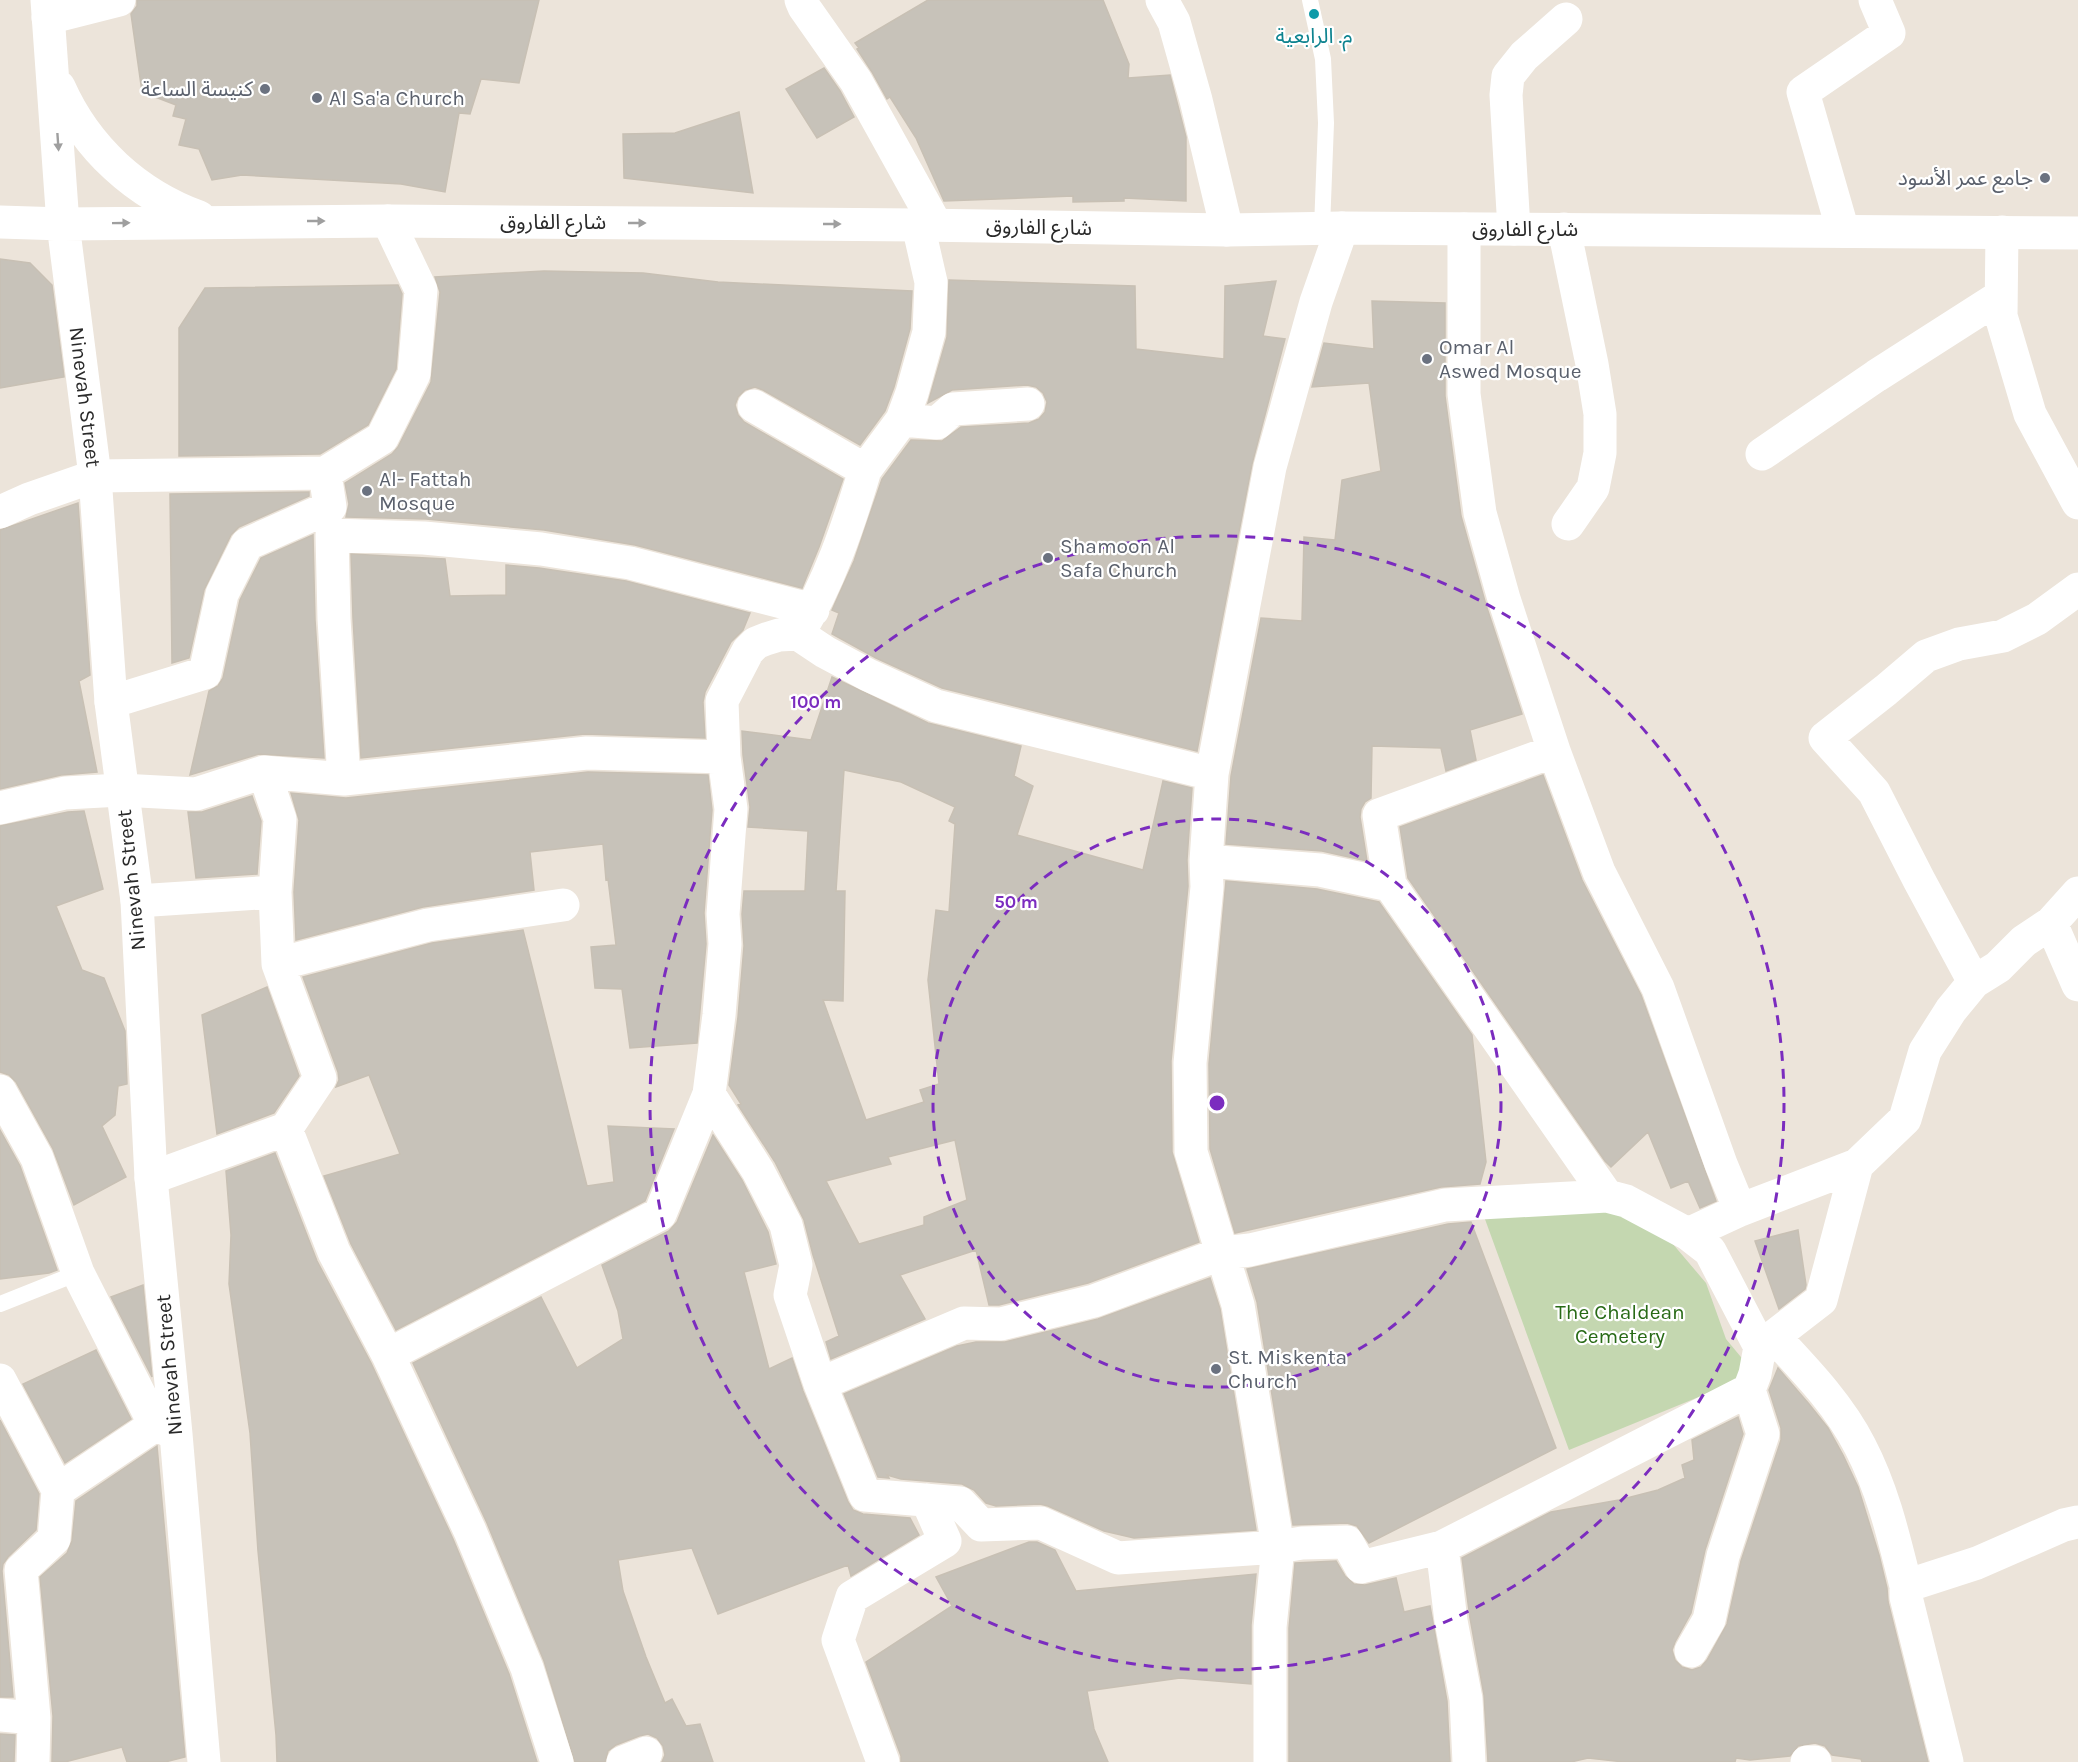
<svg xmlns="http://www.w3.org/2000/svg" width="2078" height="1762" viewBox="0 0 2078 1762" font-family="Karla,'Noto Sans Arabic',sans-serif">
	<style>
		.cemetery { fill: #c4d7b0 }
		.building { fill: #c7c2b9; stroke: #c8c0b4; stroke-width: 1.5; fill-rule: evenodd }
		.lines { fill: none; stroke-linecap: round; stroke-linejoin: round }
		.service { stroke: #fff; stroke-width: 16 }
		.minor { stroke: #fff; stroke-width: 33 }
		.secondary { stroke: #fff; stroke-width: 33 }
		.oneway { fill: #9f9f9f }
		.ring { fill: none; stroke: #7b2cbf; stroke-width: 3; stroke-dasharray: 10 8 }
		.culture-dot { fill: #0f9aa8; stroke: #fff; stroke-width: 2 }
		.worship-dot { fill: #6b7280; stroke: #fff; stroke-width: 2 }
		.labels { text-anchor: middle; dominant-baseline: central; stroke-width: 4.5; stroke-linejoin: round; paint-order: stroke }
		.culture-label { font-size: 21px; fill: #0d838f; stroke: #fff }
		.worship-label { font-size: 21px; fill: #5b616d; stroke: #fff; text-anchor: start }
		.street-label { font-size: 21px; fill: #292929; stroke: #fff }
		.park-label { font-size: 21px; fill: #286a16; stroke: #fff }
		.centre { fill: #7b2cbf; stroke: #fff; stroke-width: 3 }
		.ring-label { font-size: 18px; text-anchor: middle; font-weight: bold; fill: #7b2cbf; stroke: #fff; stroke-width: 4.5; stroke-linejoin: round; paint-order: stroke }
	</style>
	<rect width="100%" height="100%" fill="#ece4da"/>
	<path class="cemetery" d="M1591 1202 1661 1230 1706 1283 1726 1339 1755 1374 1569 1450 1482 1211Z"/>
	<path class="building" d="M137 0H539L519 83 481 79 470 114 459 113 445 192 401 184 242 175 212 180 199 149 179 145 186 119 173 116 176 105 142 92 131 14 137 6Z
		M928 0H1103L1129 64 1128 78 1170 75 1186 137V201L1124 198V201L1073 202V196L944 201 916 138 890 97 887 99 872 72 857 49 859 48 855 43Z
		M824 68 840 91 854 117 817 138 786 89Z
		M739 112 753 193 624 178 623 134 675 133Z
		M0 259 30 263 52 285 64 377 0 388Z
		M544 271 643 273 718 282 912 291 910 329 894 387 885 411 860 445 763 390 755 387 745 390 738 397 735 405 738 415 744 422 843 479 819 547 802 588 635 545 544 530 426 519 346 517 349 504 345 483 392 454 398 447 431 382 440 292 435 277Z
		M949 280 1135 286 1136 349 1224 359 1225 286 1276 281 1263 336 1285 339 1252 464 1197 751 942 688 876 658 832 634 839 613 832 610 854 561 882 479 911 440 942 441 961 427 1029 423 1039 419 1045 412 1047 402 1043 393 1036 387 1027 385 952 390 928 403 947 337Z
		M398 285 402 294 396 369 368 425 320 454 179 456V328L205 288Z
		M1372 301 1445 303V396L1461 516 1486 605 1522 714 1470 730 1476 760 1446 771 1441 748 1372 746 1371 798 1365 802 1361 809 1360 817 1367 861 1322 851 1226 844 1231 776 1261 618 1302 621 1304 537 1335 540 1342 480 1381 471 1369 383 1312 387 1324 343 1374 349Z
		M309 492V496L239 527 231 535 204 590 189 658 172 663 170 494Z
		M78 503 90 675 79 681 97 772 61 775 0 789V530Z
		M313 535 315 620 324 758 259 754 190 775 209 691 218 686 223 678 240 600 261 558Z
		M351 554 445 559 450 596 506 595V565L539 568 626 581 750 613 743 630 731 642 705 692 703 702 705 738 585 734 361 758 353 618Z
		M832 677 928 723 1021 746 1014 776 1033 786 1017 835 1143 870 1163 781 1192 788 1187 860 1188 886 1171 1061 1172 1152 1199 1242 1088 1283 999 1305H989L976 1250 900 1275 925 1319 831 1359 826 1342 839 1336 813 1255 804 1220 775 1162 738 1105 741 1104 729 1085 738 1017 744 946 742 914 744 891H805L808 831 748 827 750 807 743 755 742 731 811 740ZM844 770 901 782 955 807 949 821 955 824 949 912 936 910 928 980 939 1084 920 1090 924 1102 866 1120 823 1000 843 1001 845 891H836ZM955 1140 967 1200 924 1217V1225L859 1244 826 1181 891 1164 888 1157Z
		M588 772 708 775 712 810 704 913 706 944 697 1043 630 1048 622 989 595 988 591 947 616 945 608 879 606 880 603 844 530 852 534 890 423 907 296 940 294 892 299 820 291 793 346 798Z
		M1543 775 1582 880 1641 995 1716 1201 1700 1208 1688 1181 1671 1188 1648 1132 1611 1167 1605 1161 1408 878 1400 827Z
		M252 796 261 821 257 874 196 878 188 812H202Z
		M84 811 103 889 56 906 82 970 104 978 125 1031 127 1084 118 1086 115 1115 102 1126 126 1177 74 1205 53 1149 16 1082 9 1075 0 1072V826L68 812Z
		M1226 881 1317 889 1379 902 1472 1035 1486 1162 1480 1184 1441 1187 1235 1233 1210 1149 1209 1064Z
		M523 930 587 1186 614 1182 608 1126 674 1129 645 1201 396 1330 351 1244 324 1176 400 1154 369 1075 336 1087 339 1080 338 1072 303 977 432 943Z
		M267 987 299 1076 274 1113 217 1134 202 1015Z
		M0 1130 20 1166 57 1270 49 1273 0 1279Z
		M713 1135 742 1180 768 1232 776 1264 744 1272 769 1369 792 1358 803 1391 848 1502 853 1510 863 1514 910 1518 919 1535 851 1576 848 1565 718 1614 692 1548 618 1560 623 1591 646 1657 665 1703 672 1699 686 1726 700 1724 713 1762H662L665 1755 663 1746 657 1738 648 1734 639 1736 616 1745 608 1751 605 1762H575L544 1661 487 1523 413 1363 541 1297 577 1368 623 1339 618 1311 602 1265 669 1231 677 1222Z
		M275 1153 317 1261 371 1363 453 1539 509 1674 537 1762H277L276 1735 258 1551 250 1433 229 1284 231 1235 226 1171Z
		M1471 1222 1556 1448 1369 1543 1357 1526 1347 1523 1293 1525 1257 1302 1247 1269 1448 1224Z
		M1798 1230 1806 1285 1805 1289 1779 1309 1755 1241Z
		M1210 1278 1220 1309 1256 1530 1134 1538 1104 1531 1048 1506 1040 1504 996 1506 986 1503 974 1490 962 1484 901 1479 887 1475 889 1478 878 1477 844 1394 957 1346 976 1342H1005L1098 1319Z
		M143 1285 152 1377 111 1297Z
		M96 1350 131 1419 65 1463 23 1384Z
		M1778 1368 1809 1404 1828 1428 1843 1455 1858 1487 1879 1555 1887 1588 1888 1602 1928 1762H1862L1861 1759 1832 1755 1825 1746 1815 1743 1798 1746 1790 1756 1750 1760 1736 1758 1735 1762H1624L1588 1758 1571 1762H1488L1484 1695 1470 1618 1462 1558 1551 1512 1619 1500 1658 1490 1685 1478 1682 1465 1694 1460 1692 1440 1738 1417 1743 1434 1705 1550 1691 1613 1675 1642 1672 1650 1675 1660 1682 1667 1692 1670 1701 1667 1707 1660 1727 1624 1741 1561 1781 1440V1428L1769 1390Z
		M0 1420 39 1494 36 1530 8 1557 3 1564 2 1571 13 1697H0Z
		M157 1446 185 1757 165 1762H127L122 1747 65 1762H52L53 1716 40 1577 67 1553 72 1541 76 1501Z
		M1029 1542H1037L1055 1550 1076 1591 1256 1574 1251 1625V1684L1180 1678 1087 1691 1094 1729 1108 1762H901V1756L866 1662 952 1606 936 1577Z
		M1336 1561 1345 1576 1354 1584 1365 1585 1396 1578 1404 1612 1430 1606 1447 1701 1450 1762H1289V1628L1295 1563Z
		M0 1734 15 1735 14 1762H0Z"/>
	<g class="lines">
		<path class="service" d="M1310 0 1323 59 1326 123 1322 228
			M0 1304 78 1273"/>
		<path class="minor" d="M801 0 804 7 856 81 936 225
			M1162 0 1174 22 1196 100 1227 230
			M48 18 119 0
			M1464 229V394L1480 513 1504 599 1554 751
			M1514 229 1506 95 1508 76 1524 56 1566 19
			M1564 229 1592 364 1600 414V453L1593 488 1568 524
			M1843 231 1803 92 1889 33 1875 0
			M2002 232 2001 316 2030 414 2078 503
			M902 420 937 423 953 409 1028 404
			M1762 454 1876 376 2001 296
			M865 470 902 420 912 393 929 332 931 282 918 225
			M0 512 29 499 95 476 325 473
			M798 634 825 652 868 675 936 706 1212 774
			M111 702 205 673 222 594 247 544 330 507 325 473 382 438 414 374 421 290 388 221
			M264 772 344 779 587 753 724 757 722 701 748 651 756 643 766 639 779 635 798 634C829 583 848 527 865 470L754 406
			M344 779 334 619 332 535 424 538 541 549 630 563 813 610
			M0 808 65 793 121 790 196 794 264 772 280 819 275 892 137 901
			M1206 861 1320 870 1390 885 1607 1196 1626 1201 1688 1234 1710 1251 1760 1347 1755 1374 1749 1390 1442 1547 1451 1621 1466 1699 1469 1762
			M1390 885 1379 815 1554 751 1599 872 1658 988 1721 1164 1740 1210 1688 1234
			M275 892 278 964 428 925 563 905
			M2051 923 2078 985
			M278 964 320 1078 286 1129
			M1974 982 1919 880 1874 792 1825 738 1886 690 1926 656 1959 644 2003 636 2037 619 2078 589
			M0 1091 37 1158 78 1273 155 1425
			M709 1094 719 1015 725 944 723 914 731 809 724 757
			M151 1178 286 1129 334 1252 388 1355 470 1531 527 1668 557 1762
			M1740 1210 1857 1165
			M1760 1347 1821 1300 1857 1165 1905 1119 1925 1051 1951 1010 1974 982 1998 967 2024 941 2051 923 2078 893
			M1760 1347 1781 1344C1810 1375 1840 1407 1860 1446 1883 1490 1894 1538 1906 1586V1597L1947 1762
			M388 1355 660 1214 709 1094 758 1171 786 1225 796 1265 790 1295 820 1384
			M0 1380 58 1490 54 1539 21 1570 34 1718
			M58 1490 155 1425 175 1433
			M1442 1547 1361 1567 1347 1542 1302 1543 1278 1547 1118 1558 1041 1523 981 1525 960 1503 865 1495 820 1384 964 1323 1001 1324 1094 1301 1223 1253 1250 1250 1445 1205 1607 1196
			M1906 1586 1977 1563 2064 1525 2078 1522
			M1691 1651 1709 1620 1723 1556 1763 1434 1749 1390
			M0 1715 34 1718 33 1762
			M623 1762 646 1753
			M883 1762 838 1640 852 1597 945 1541 927 1500
			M1270 1762V1627L1278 1547 1238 1305 1191 1152 1190 1063 1207 887 1206 861 1212 774 1270 467 1316 302 1342 228
			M1807 1762H1815"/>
		<path class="secondary" d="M47 0 63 224 95 476 111 702 137 901 151 1178 176 1434 204 1762
			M59 87C86 148 136 194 199 217
			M0 222 63 224 388 221 918 225 1227 230 1342 228 2078 233"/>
	</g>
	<defs><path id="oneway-solid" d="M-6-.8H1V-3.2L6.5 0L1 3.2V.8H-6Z" transform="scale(1.5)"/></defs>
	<g class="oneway">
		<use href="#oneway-solid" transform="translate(58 142) rotate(86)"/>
		<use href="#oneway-solid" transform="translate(316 221)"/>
		<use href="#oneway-solid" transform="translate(121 223) rotate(-1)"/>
		<use href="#oneway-solid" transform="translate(637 223)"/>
		<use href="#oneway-solid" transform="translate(832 224)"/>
	</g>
	<g class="ring">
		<circle cx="1217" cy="1103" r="284"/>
		<circle cx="1217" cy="1103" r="567"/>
	</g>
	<circle class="culture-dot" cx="1314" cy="14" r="6"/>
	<g class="worship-dot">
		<circle cx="265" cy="89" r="6"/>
		<circle cx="317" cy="98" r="6"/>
		<circle cx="2045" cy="178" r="6"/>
		<circle cx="1427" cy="359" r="6"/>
		<circle cx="367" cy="491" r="6"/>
		<circle cx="1048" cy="558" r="6"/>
		<circle cx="1216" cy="1369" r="6"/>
	</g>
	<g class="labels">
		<g class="culture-label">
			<text x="1314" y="36">م. الرابعية</text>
		</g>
		<g class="worship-label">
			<text x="253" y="89" text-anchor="end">كنيسة الساعة</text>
			<text x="329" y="98">Al Sa'a Church</text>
			<text x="2033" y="178" text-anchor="end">جامع عمر الأسود</text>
			<text x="1439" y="347">Omar Al<tspan x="1439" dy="24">Aswed Mosque</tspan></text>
			<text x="379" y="479">Al- Fattah<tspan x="379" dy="24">Mosque</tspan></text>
			<text x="1060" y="546">Shamoon Al<tspan x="1060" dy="24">Safa Church</tspan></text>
			<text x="1228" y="1357">St. Miskenta<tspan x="1228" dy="24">Church</tspan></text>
		</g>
		<g class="street-label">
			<text x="553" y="222">شارع الفاروق</text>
			<text transform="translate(1039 227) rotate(1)">شارع الفاروق</text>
			<text x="1525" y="229">شارع الفاروق</text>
			<text transform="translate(85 397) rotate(83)">Ninevah Street</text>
			<text transform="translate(131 880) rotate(-96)">Ninevah Street</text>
			<text transform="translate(169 1365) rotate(-95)">Ninevah Street</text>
		</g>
		<g class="park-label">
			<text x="1620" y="1312">The Chaldean<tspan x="1620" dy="24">Cemetery</tspan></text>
		</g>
	</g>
	<circle cx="1217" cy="1103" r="9" class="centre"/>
	<g class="ring-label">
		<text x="816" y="708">100 m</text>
		<text x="1016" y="908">50 m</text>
	</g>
</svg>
